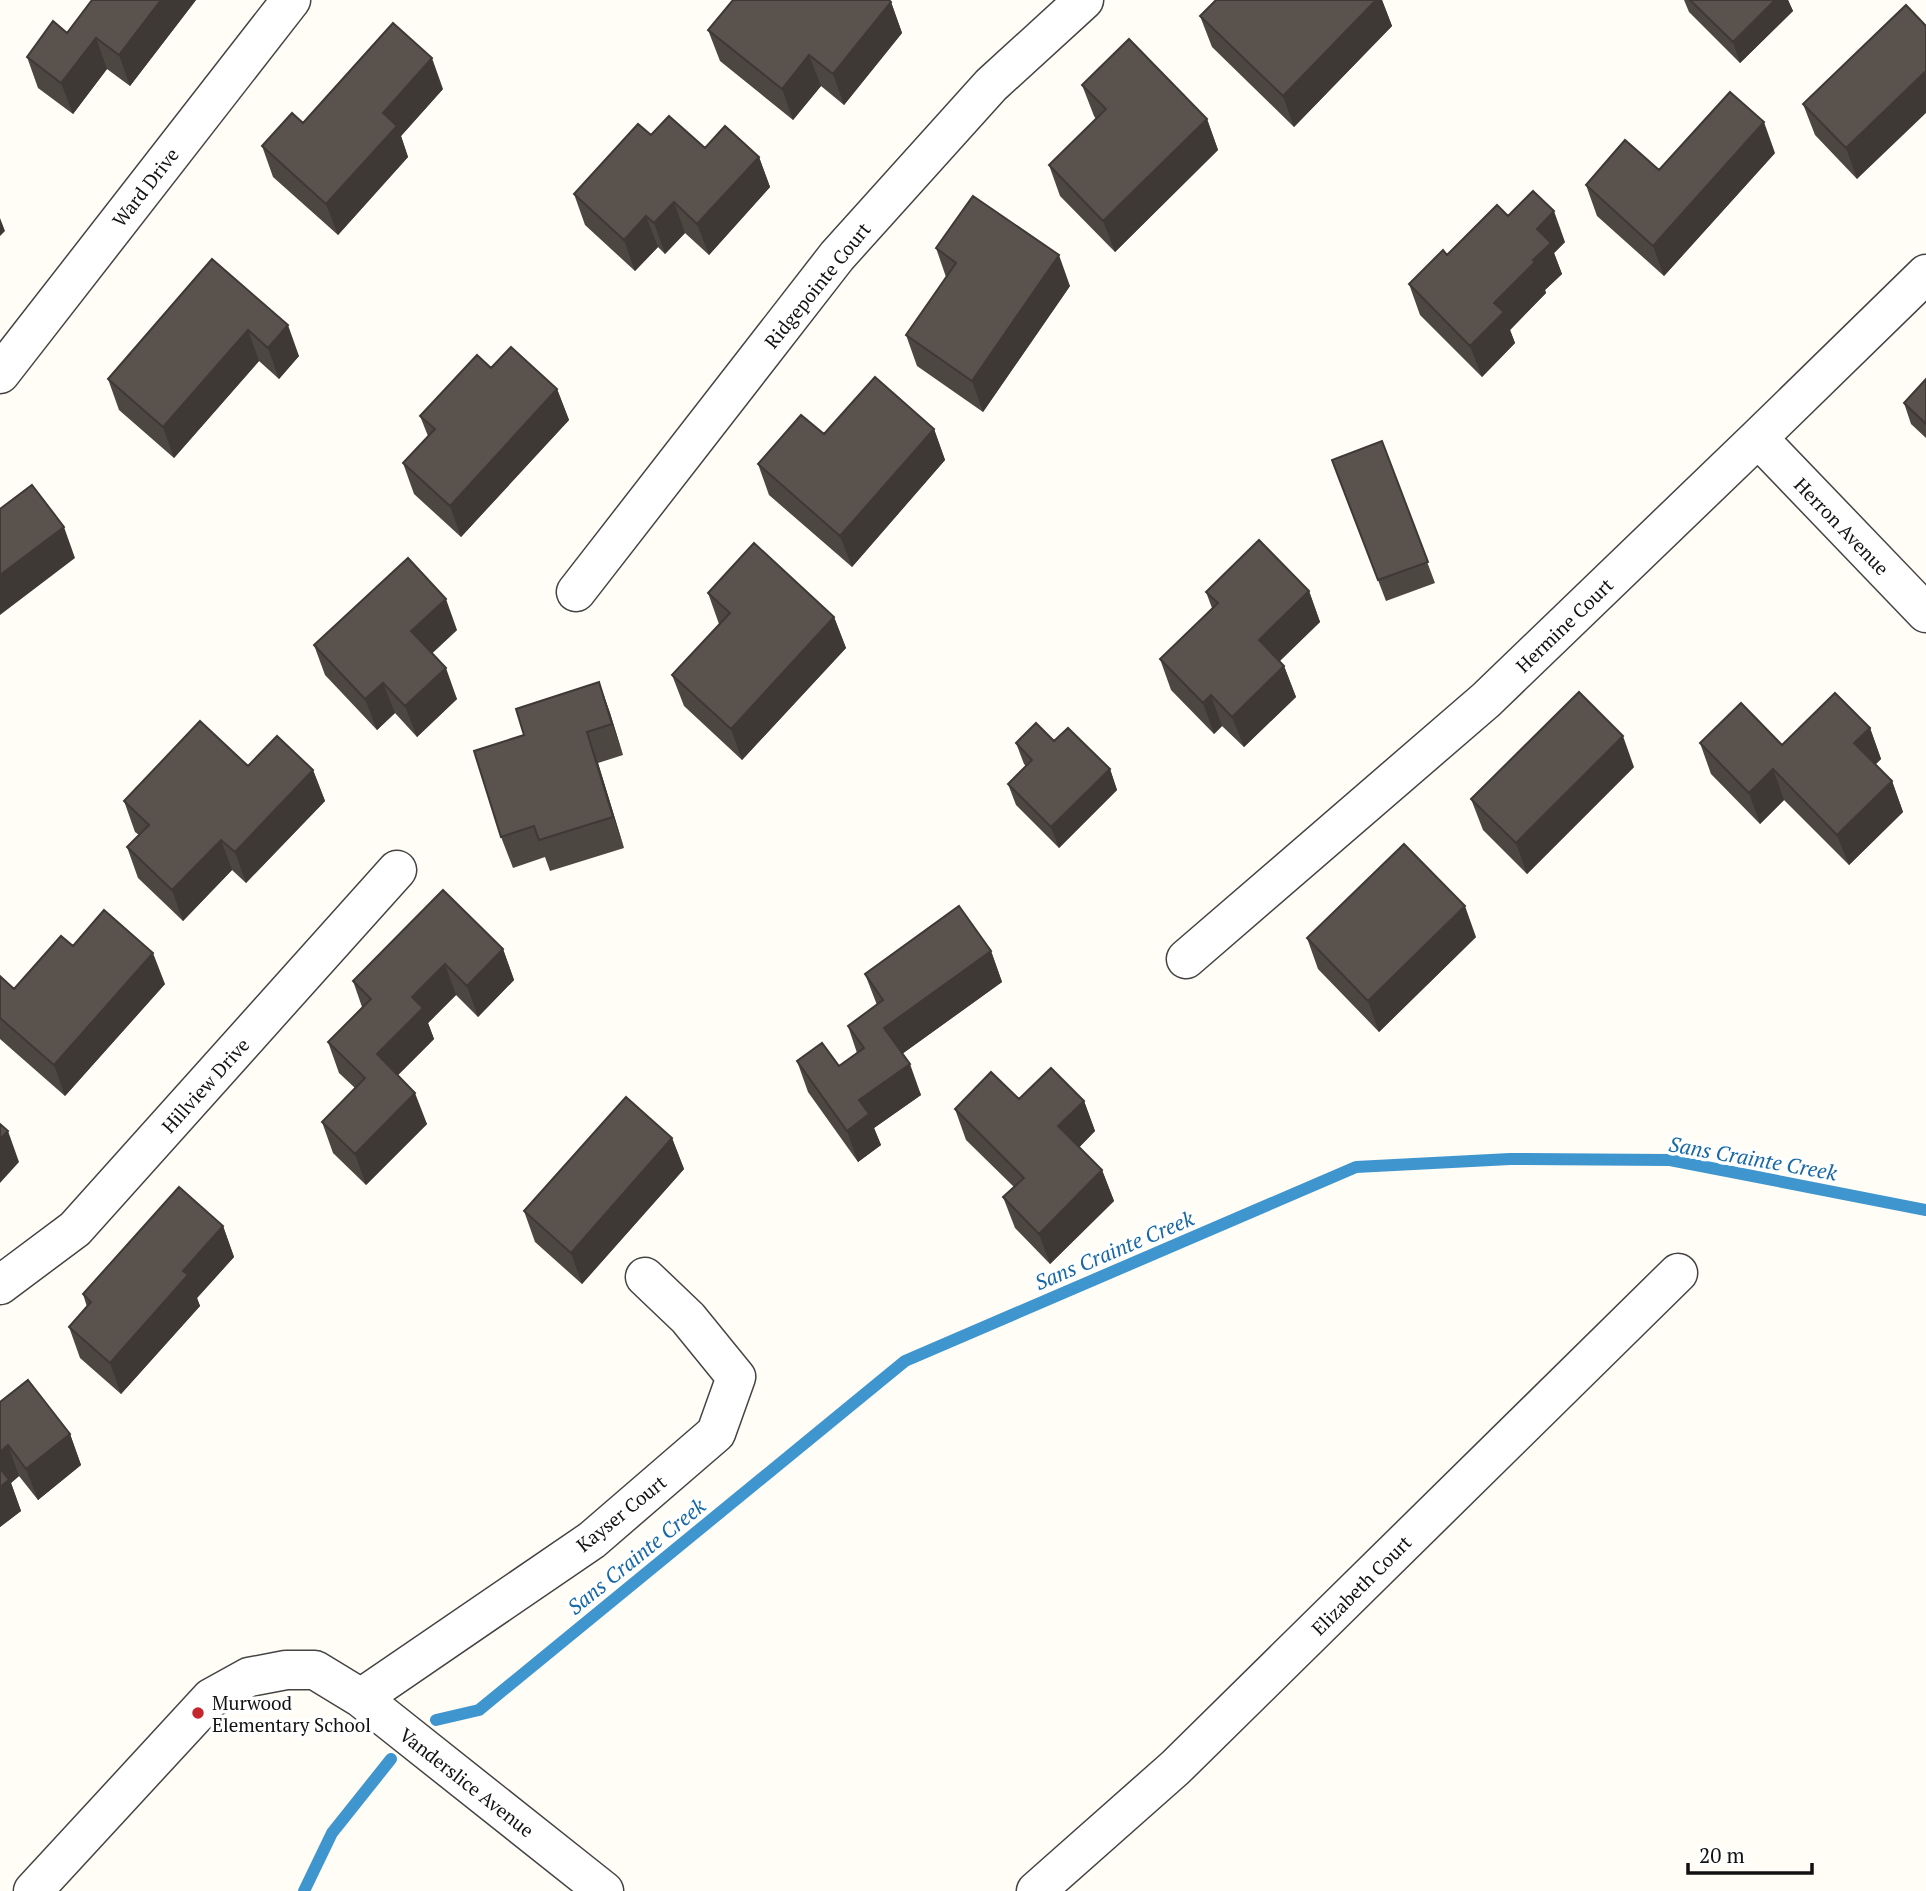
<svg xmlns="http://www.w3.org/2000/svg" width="1926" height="1891" viewBox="0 0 1926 1891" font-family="'PT Serif',serif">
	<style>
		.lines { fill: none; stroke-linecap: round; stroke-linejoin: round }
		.stream { stroke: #3f96cf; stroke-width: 12 }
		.minor-casing { stroke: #444; stroke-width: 41 }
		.minor { stroke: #fff; stroke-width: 38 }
		.wall { fill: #4d4742 }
		.shaded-wall { fill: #3f3936 }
		.building { fill: #5a524d; stroke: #3f3936; stroke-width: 2 }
		.poi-dot { fill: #c4262e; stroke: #fff; stroke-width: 2.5 }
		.labels { text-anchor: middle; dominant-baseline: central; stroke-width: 7; stroke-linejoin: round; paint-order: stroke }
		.street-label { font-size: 19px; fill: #111; stroke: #fff }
		.poi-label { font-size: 19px; fill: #111; stroke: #fff; text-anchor: start }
		.water-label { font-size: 21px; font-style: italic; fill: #1768a6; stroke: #fff }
	</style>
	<rect width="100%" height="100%" fill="#fffdf5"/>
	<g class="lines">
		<path class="stream" d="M436 1720 479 1710 905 1361 1356 1167 1510 1159 1670 1160 1926 1210
			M304 1891 332 1833 391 1759"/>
		<defs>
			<path id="minor" d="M0 374 291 0
				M1758 438 1926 613
				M576 592 837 256 991 85 1084 0
				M1186 959 1486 700 1758 438 1926 274
				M0 1285 75 1229 397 870
				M361 1698 592 1540 716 1433 736 1377 688 1318 645 1277
				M33 1891 211 1698 249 1677 286 1670H315L361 1698 604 1891
				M1036 1891 1175 1768 1678 1273"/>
		</defs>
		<use href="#minor" class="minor-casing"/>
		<use href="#minor" class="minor"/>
	</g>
	<path class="wall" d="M92 0H196L130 86 107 69 73 114 38 88 27 57 67 33Z
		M1376 0H1382L1392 26 1294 127 1212 47 1200 16Z
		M1684 0H1788L1793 11 1740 63 1689 12Z
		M891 2 902 33 844 105 821 86 793 120 720 61 708 30Z
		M1906 5 1857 179 1815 135 1803 104Z
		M1082 85 1207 119 1218 150 1115 252 1060 196 1049 165 1096 119 1094 116Z
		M443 89 401 136 408 157 338 235 273 177 262 146 303 123Z
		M651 135 705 148 759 157 770 187 709 255 685 233 665 254 658 247 635 271 585 225 574 194Z
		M1775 153 1664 276 1597 216 1586 185 1659 170Z
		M1508 216 1565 242 1554 253 1562 274 1545 290 1546 293 1510 330 1515 343 1482 377 1420 315 1409 284 1447 255Z
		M936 248 1070 286 983 412 917 366 906 335 946 277Z
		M212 259 299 356 279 379 259 361 174 458 119 410 108 379Z
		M491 368 557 389 569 420 461 537 414 494 403 463 428 436 420 416Z
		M1926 379V438L1911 424 1904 403Z
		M934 429 945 460 852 567 769 495 758 464 824 434Z
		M1382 441 1435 583 1386 601 1332 460Z
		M1309 591 1320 622 1280 661 1284 666 1296 697 1244 747 1222 726 1214 734 1171 690 1160 659 1212 608 1206 592Z
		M708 593 834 617 846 648 742 760 684 706 672 675 719 624Z
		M457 630 432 653 457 699 417 737 395 713 377 730 325 675 314 645Z
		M599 682 610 713 623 755 598 763 624 848 550 871 545 857 513 868 501 837 524 735Z
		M1870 728 1881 759 1875 765 1892 781 1903 812 1849 865 1784 800 1760 824 1711 774 1700 743 1782 745Z
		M1054 741 1110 769 1117 790 1059 848 1016 805 1008 784 1026 766 1024 764 1016 743Z
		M248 766 313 770 325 801 246 883 232 870 183 921 138 878 127 847 139 835 135 832 124 801Z
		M1634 767 1527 874 1483 830 1471 799Z
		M1476 937 1379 1032 1318 969 1307 938Z
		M73 946 165 984 65 1096 0 1039V976L14 989Z
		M503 949 514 980 478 1017 456 995 428 1023 434 1039 398 1075 427 1124 366 1185 333 1153 322 1122 355 1088 339 1073 328 1042 362 1007 353 981Z
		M991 951 1002 982 902 1054 921 1095 874 1128 881 1145 858 1162 808 1092 797 1061 839 1066 857 1053 848 1026 877 1005 865 974Z
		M1019 1099 1084 1101 1095 1131 1079 1147 1102 1170 1114 1201 1050 1264 1015 1228 1003 1197 1014 1187 966 1140 955 1109Z
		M672 1138 684 1169 582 1284 535 1242 524 1211Z
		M223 1226 234 1257 197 1298 200 1306 121 1394 80 1358 69 1327 87 1307 83 1294Z
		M0 1402 70 1434 81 1465 38 1500 19 1476 11 1483 21 1511 0 1527Z"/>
	<path class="shaded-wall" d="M161 0H196L130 86 119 55Z
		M1376 0H1382L1392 26 1294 127 1283 96Z
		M1775 0H1788L1793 11 1740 63 1733 42Z
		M891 2 902 33 844 105 833 74Z
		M96 38 107 69 73 114 61 83Z
		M809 55 821 86 793 120 782 89Z
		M432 58 443 89 401 136 408 157 338 235 326 204 383 113Z
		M1926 71V113L1857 179 1846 148Z
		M1207 119 1218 150 1115 252 1103 221Z
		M1764 122 1775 153 1664 276 1653 246Z
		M759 157 770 187 709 255 697 224Z
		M674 202 685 233 665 254 654 223Z
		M1554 211 1565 242 1554 253 1562 274 1545 290 1546 293 1510 330 1515 343 1482 377 1470 346 1494 303 1533 260 1537 229Z
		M646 216 658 247 635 271 624 240Z
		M0 218 5 231 0 236Z
		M1059 255 1070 286 983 412 972 381Z
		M288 325 299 356 279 379 268 348Z
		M248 330 259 361 174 458 163 427Z
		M557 389 569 420 461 537 450 506Z
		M934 429 945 460 852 567 840 536Z
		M64 527 75 558 0 615V575Z
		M1309 591 1320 622 1270 670 1259 640Z
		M446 599 457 630 423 662 411 631Z
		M834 617 846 648 742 760 731 729Z
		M1284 666 1296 697 1244 747 1232 717Z
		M446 668 457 699 417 737 405 706Z
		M599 682 610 713 623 755 612 724Z
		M383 683 395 713 377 730 365 699Z
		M1211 695 1222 726 1214 734 1203 703Z
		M1870 728 1881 759 1865 774 1854 743Z
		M587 732 598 763 624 848 613 817Z
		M1623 736 1634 767 1527 874 1516 843Z
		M1110 769 1117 790 1059 848 1051 827Z
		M1773 769 1784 800 1760 824 1749 793Z
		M313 770 325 801 246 883 235 852Z
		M1892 781 1903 812 1849 865 1837 835Z
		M221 840 232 870 183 921 172 890Z
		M1465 906 1476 937 1379 1032 1368 1001Z
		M503 949 514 980 478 1017 467 986Z
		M991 951 1002 982 895 1059 884 1028Z
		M153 953 165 984 65 1096 54 1065Z
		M445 964 456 995 428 1023 434 1039 388 1085 377 1054 412 997Z
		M910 1064 921 1095 874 1128 881 1145 858 1162 847 1131 859 1100Z
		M415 1093 427 1124 366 1185 355 1154Z
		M1084 1101 1095 1131 1070 1157 1058 1126Z
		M8 1131 19 1162 0 1183V1139Z
		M672 1138 684 1169 582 1284 571 1253Z
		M1102 1170 1114 1201 1050 1264 1039 1234Z
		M223 1226 234 1257 197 1298 200 1306 121 1394 110 1363 183 1271Z
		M70 1434 81 1465 38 1500 26 1469Z
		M8 1445 19 1476 11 1483 21 1511 0 1527V1452Z"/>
	<path class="building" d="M92 0H161L119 55 96 38 61 83 27 57 53 21 67 33Z
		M733 0H889L891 2 833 74 809 55 782 89 708 30Z
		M1216 0H1376L1283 96 1200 16Z
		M1690 0H1775L1733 42Z
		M1906 5 1926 26V71L1846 148 1803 104Z
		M393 23 432 58 383 113 397 126 326 204 262 146 292 113 303 123Z
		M1129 39 1207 119 1103 221 1049 165 1106 109 1082 85Z
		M1730 92 1764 122 1653 246 1586 185 1625 140 1659 170Z
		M669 116 705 148 725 126 759 157 697 224 674 202 654 223 646 216 624 240 574 194 638 124 651 135Z
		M1533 191 1554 211 1537 229 1551 243 1533 260 1535 262 1494 303 1504 312 1470 346 1409 284 1443 250 1447 255 1497 205 1508 216Z
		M973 196 1059 255 972 381 906 335 956 263 936 248Z
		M212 259 288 325 268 348 248 330 163 427 108 379Z
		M511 347 557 389 450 506 403 463 435 429 420 416 477 355 491 368Z
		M875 377 934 429 840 536 758 464 801 415 824 434Z
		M1926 379V424L1904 403Z
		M1382 441 1428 562 1378 580 1332 460Z
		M32 485 64 527 0 575V509Z
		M1259 540 1309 591 1259 640 1284 666 1232 717 1211 695 1203 703 1160 659 1218 603 1206 592Z
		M754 543 834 617 731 729 672 675 730 613 708 593Z
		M408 558 446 599 411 631 446 668 405 706 383 683 365 699 314 645Z
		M599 682 612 724 587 732 613 817 539 840 534 826 501 837 474 751 524 735 516 709Z
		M1579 692 1623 736 1516 843 1471 799Z
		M1835 693 1870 728 1854 743 1892 781 1837 835 1773 769 1749 793 1700 743 1741 703 1782 745Z
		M200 721 248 766 277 736 313 770 235 852 221 840 172 890 127 847 149 825 124 801Z
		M1036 723 1054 741 1068 728 1110 769 1051 827 1008 784 1032 760 1016 743Z
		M1404 844 1465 906 1368 1001 1307 938Z
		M443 890 503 949 467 986 445 964 412 997 423 1008 377 1054 415 1093 355 1154 322 1122 365 1078 328 1042 371 999 353 981Z
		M959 906 991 951 884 1028 910 1064 859 1100 869 1114 847 1131 797 1061 822 1043 839 1066 864 1048 848 1026 883 1000 865 974Z
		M104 910 153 953 54 1065 0 1018V976L14 989 61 936 73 946Z
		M1051 1068 1084 1101 1058 1126 1102 1170 1039 1234 1003 1197 1024 1178 955 1109 991 1072 1019 1099Z
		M626 1097 672 1138 571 1253 524 1211Z
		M0 1124 8 1131 0 1139Z
		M179 1187 223 1226 183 1271 188 1275 110 1363 69 1327 91 1302 83 1294Z
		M28 1380 70 1434 26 1469 8 1445 0 1452V1402Z
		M0 1468 9 1480 0 1487Z"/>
	<circle class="poi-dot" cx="198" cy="1713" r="7"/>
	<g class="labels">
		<g class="street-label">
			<text transform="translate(145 187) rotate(-52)">Ward Drive</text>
			<text transform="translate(817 285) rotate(-51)">Ridgepointe Court</text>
			<text transform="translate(1842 526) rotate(46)">Herron Avenue</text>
			<text transform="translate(1564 625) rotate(-44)">Hermine Court</text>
			<text transform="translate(205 1085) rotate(-48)">Hillview Drive</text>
			<text transform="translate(621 1513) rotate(-39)">Kayser Court</text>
			<text transform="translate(1361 1585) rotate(-45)">Elizabeth Court</text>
			<text transform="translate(467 1782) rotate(38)">Vanderslice Avenue</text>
		</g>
		<g class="poi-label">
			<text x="212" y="1702">Murwood<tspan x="212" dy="22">Elementary School</tspan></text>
		</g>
		<g class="water-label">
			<text transform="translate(1753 1158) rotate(10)">Sans Crainte Creek</text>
			<text transform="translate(1114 1250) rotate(-23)">Sans Crainte Creek</text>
			<text transform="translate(636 1556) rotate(-39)">Sans Crainte Creek</text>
		</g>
	</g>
	<path d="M1688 1863v10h124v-10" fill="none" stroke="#111111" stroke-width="3.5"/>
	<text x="1699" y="1863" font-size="21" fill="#111111" stroke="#ffffff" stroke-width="5" paint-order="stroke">20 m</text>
</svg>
